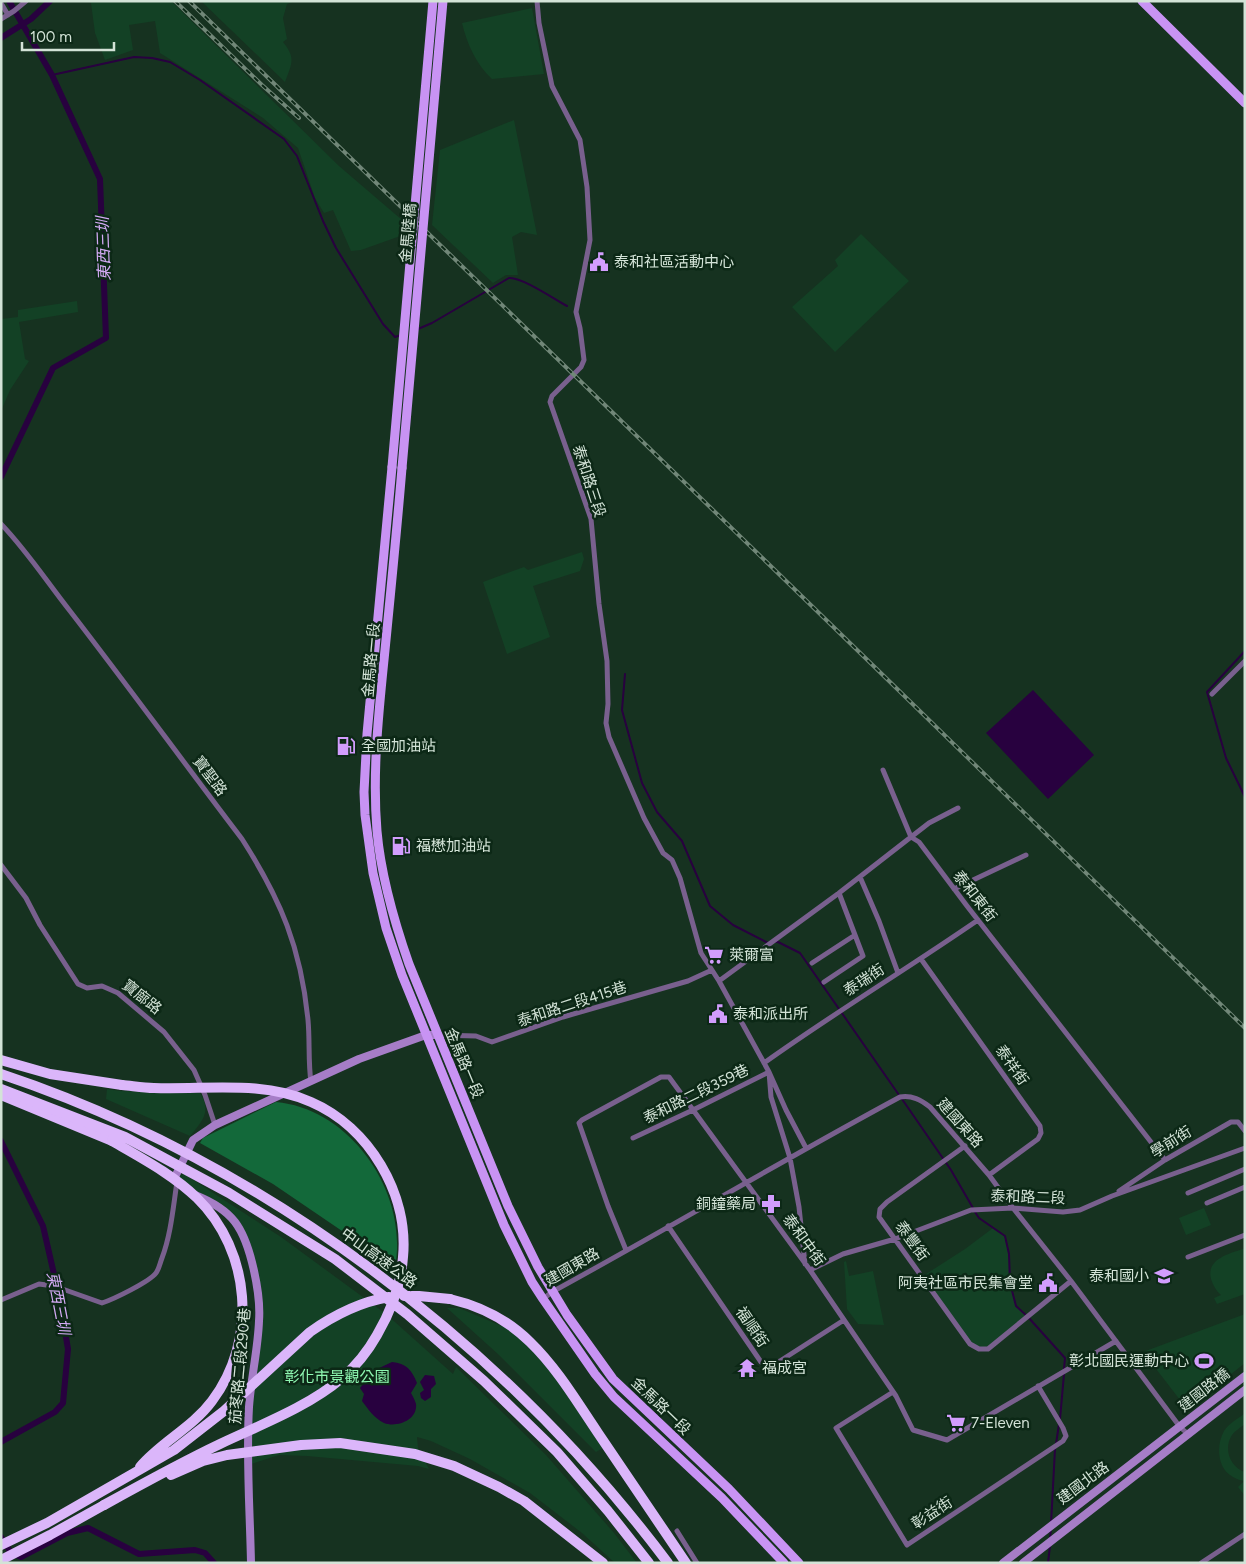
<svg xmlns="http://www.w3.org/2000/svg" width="1246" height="1564" font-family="Figtree,'Noto Sans TC',sans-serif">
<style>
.green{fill:#134125}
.forest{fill:#13693a}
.water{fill:#28013f}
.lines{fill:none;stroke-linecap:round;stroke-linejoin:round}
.stream{stroke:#28013f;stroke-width:2}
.canal{stroke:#28013f;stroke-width:6}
.street{stroke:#79608e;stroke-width:5}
.secondary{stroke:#a67dc7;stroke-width:8}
.primary{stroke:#c893f3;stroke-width:9}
.highway{stroke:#dbb6fa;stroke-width:10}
.rail-casing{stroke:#718778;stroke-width:4}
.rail{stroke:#0c2816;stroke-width:2;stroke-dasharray:5.5;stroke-linecap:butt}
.primary-bridge{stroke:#c893f3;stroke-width:9}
.highway-bridge{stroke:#dbb6fa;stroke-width:10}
.labels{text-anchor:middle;stroke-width:5;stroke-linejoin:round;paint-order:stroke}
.street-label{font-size:15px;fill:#d3e3d7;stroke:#0c2816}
.poi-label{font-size:15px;fill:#d3e3d7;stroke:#0c2816;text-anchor:start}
.park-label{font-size:15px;fill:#8ff8b2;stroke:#0c2816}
.water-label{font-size:16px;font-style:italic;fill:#d3aaf4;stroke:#0c2816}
</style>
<rect width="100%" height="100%" fill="#163220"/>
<!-- green -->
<path class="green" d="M 89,1 L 171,1 L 339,166 L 409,226 L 406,234 L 361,250 L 351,251 L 333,210 L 324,213 L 315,198 L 298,148 L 263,118 L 160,53 L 155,21 L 129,25 L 133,50 L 105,60 L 95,33 L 91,3 Z
M 201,1 L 295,1 L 287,4 L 283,18 L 287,39 L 283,42 C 296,58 292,63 285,82 Z
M 532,8 L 544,74 L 492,79 C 476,64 467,44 462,23 Z
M 514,120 L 537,235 L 521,232 L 512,237 L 518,275 L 506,275 L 493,283 L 432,225 L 440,150 Z
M 861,234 L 909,281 L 835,352 L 792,307 L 838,266 L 835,260 Z
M 77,301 L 78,312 L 19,322 L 25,359 L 29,361 L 10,390 L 1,411 L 1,319 L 18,317 L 18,310 Z
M 582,552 L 584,559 L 580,571 L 533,586 L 550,637 L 507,654 L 483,582 L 524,567 L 528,570 Z
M 107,1089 L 120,1091 L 200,1093 C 212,1112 202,1121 190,1136 L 106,1099 Z
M 184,1174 L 281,1237 L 386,1314 L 453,1374 L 456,1367 L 546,1455 L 614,1533 L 637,1563 L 615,1563 L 582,1533 L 530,1493 L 470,1459 L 431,1441 L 417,1437 L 418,1448 L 429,1469 L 418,1466 L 307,1456 L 279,1455 L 248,1465 L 258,1285 L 237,1225 L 181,1184 L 179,1180 L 179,1176 Z
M 1204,1208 L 1211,1225 L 1186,1235 L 1179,1218 Z
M 993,1228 L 1005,1236 L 1009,1254 L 1010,1283 L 1016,1306 L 1028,1317 L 988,1349 L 979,1349 L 970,1344 L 923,1276 L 965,1249 Z
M 1245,1248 L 1245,1294 L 1217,1304 L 1214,1298 L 1221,1295 C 1216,1291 1213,1285 1211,1279 C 1206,1258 1230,1254 1245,1248 Z
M 846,1261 L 849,1276 L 873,1271 L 884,1325 L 858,1324 L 847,1309 L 844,1262 Z
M 447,1308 L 459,1308 L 511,1330 L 543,1361 L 606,1446 L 596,1452 L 499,1355 Z
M 1245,1314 L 1245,1363 L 1187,1409 L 1143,1352 Z
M 1245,1413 L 1245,1424 C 1241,1427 1235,1431 1232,1435 C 1223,1449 1230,1467 1245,1472 L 1245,1496 L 1238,1487 L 1244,1481 C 1240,1480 1236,1479 1233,1477 C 1217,1469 1216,1445 1224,1431 C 1228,1424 1239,1418 1245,1413 Z"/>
<!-- forest -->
<path class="forest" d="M 276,1102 C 352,1109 409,1194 395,1267 L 273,1184 L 200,1143 L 203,1138 Z"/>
<!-- water -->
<path class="water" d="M 1033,690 L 1094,755 L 1048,799 L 986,733 Z
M 392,1362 C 406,1363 412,1370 417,1383 L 411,1393 C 413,1397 415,1400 416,1404 C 418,1420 397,1428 384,1423 C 374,1418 368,1409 362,1401 L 364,1394 L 360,1388 L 375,1370 Z
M 425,1375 L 434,1376 L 436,1384 L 431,1389 L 431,1397 L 425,1401 L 421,1398 L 420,1393 L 424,1390 L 420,1382 Z"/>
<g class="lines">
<!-- stream -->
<path class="stream" d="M 52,75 L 134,57 L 152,58 L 170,62 L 200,80 L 284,139 L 297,156 L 323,221 L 336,248 L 383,324 L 395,337 L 401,335
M 418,329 L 432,323 L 509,278 C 522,277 554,299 567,306
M 1245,651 L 1207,692 L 1226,758 L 1245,797
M 625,674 L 622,710 L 642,783 L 657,812 L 682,841 L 710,906 L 733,925 L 768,943
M 775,942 L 778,942 L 800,953 L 899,1095
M 902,1099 L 951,1170 L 973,1208
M 975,1212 L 979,1218 L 1005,1236 L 1009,1254 L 1010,1283 L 1016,1306 L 1028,1317 L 1065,1358 L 1064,1369
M 1060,1419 L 1064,1374
M 1056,1444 L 1059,1424
M 1051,1524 L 1055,1449
M 1050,1539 L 1051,1528
M 1048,1563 L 1050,1546"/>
<!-- canal -->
<path class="canal" d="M 1,38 L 31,19 L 50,1
M 1,477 L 53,368 L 106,338 L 100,179 L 52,75 L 9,1
M 1,1141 L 43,1226 L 59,1296 L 68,1349 L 63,1403 L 55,1412 L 1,1442
M 1,1537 L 11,1553 L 21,1557 L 67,1533 L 88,1528 L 139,1554 L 195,1550 L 205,1553 L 214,1563"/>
<!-- street -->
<path class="street" d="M 537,1 L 539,23 L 552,86 L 580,140 L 587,187 L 590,240 L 576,312 L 580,328 L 584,360 L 581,367 L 552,396 L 550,402 L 591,519 L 599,604 L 607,661 L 608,704 L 606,723 L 609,737 L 644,818 L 663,853 L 672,860 L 680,878 L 701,953 L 719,981 L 769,1072 L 786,1110 L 806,1148
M 1,3 L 8,15
M 1,19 L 14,11 L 26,1
M 1,524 C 27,551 47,582 70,611 C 128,686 184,763 242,839 C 281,900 301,948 308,1020 C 310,1041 308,1062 311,1082
M 1212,694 L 1245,661
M 883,770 L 911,837
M 911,837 L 919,842 L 967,906 L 1165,1160
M 1,865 L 26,898 L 40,925 L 78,984 L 87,988 L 102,986 L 118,993 L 164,1032 L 194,1070 L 205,1095 L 215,1125
M 860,877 L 879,921 L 898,973
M 954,889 L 1026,855
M 921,959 L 1040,1126 L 1041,1133 L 1038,1139 L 989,1175
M 812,963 L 855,935
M 719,981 L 839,893 L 929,823 L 958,808
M 824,982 L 863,956 L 839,893
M 438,1035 L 476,1036 L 492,1042 L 563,1017 L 688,981 L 712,970
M 764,1063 C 834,1013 907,969 978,920
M 633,1138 L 693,1110 L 769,1072 L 771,1097 L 790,1158 L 799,1207 L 805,1264
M 965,1146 L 887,1202 L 880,1209 L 879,1217 L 970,1344 L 979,1349 L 988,1349 L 1071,1281
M 1119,1191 L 1165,1160 L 1231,1122 L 1238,1122 L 1245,1131
M 1188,1193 L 1245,1169
M 1207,1203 L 1245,1187
M 668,1226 L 761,1362 L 769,1366 L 780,1361 L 844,1320
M 626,1250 L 608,1206 L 579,1123 L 582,1120 L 661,1077 L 669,1077 L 810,1270 L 896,1396 L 913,1430 L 947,1440 L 1116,1341
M 1188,1257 L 1245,1235
M 810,1270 L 843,1254 L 895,1239 L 971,1210 L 1013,1208 L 1063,1212 L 1080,1210 L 1112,1196 L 1245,1148
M 543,1299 L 552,1292 C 669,1228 783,1160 900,1097 C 912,1095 921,1100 930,1107 L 989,1175 L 1013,1208 L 1071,1281 L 1180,1427 L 1189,1435
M 1,1300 L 39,1284 L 54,1286 L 102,1303 C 114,1299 149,1282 156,1273 C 159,1269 160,1263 162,1258 C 171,1234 173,1208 177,1182
M 893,1392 L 836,1428 L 907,1545 L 1063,1441 L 1066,1436 L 1063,1428 L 1038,1386
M 677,1531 L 697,1563
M 1201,1563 L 1245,1534"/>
<!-- secondary -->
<path class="secondary" d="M 178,1183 L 174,1179 L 193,1140 L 215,1125 L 359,1059 L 426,1035 L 437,1035
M 195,1195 C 210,1201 225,1209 235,1222 C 251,1243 261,1295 259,1321 C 258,1349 251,1378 249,1407 C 246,1459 250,1511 251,1563
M 1003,1563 L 1245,1376
M 1023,1563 L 1245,1390"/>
<!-- primary -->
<path class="primary" d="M 1142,1 L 1245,103
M 392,467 L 367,734 L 364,792 L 365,815 L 373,873 L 386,928 L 402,975 L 504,1225 L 532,1282 L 543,1299 L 595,1374 L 614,1397 L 722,1498 L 784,1563
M 402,468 C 397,529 391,589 385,650 C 379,710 372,771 377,831 C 381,877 394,921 409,964 L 508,1206 L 538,1267 L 567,1315 L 613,1379 L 729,1489 L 799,1563"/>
<!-- highway -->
<path class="highway" d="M 1,1060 L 50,1074 L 122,1085
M 1,1095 L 112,1141
M 450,1299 C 480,1306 508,1320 530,1342 C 557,1368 577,1402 598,1433 C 627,1476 657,1520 686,1563
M 1,1560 L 50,1535 L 104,1505"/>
<!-- rail casing -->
<g class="rail-casing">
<path id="rail" d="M 175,1 L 262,85 L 299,118
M 189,1 L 888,680 L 1245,1028"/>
</g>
<!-- rail -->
<use href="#rail" class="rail"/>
<!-- primary-bridge -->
<path class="primary-bridge" d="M 392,467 L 433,1
M 402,468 L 443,1"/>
<!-- highway-bridge -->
<path class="highway-bridge" d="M 1,1074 C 262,1161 504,1344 668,1563
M 1,1089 L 125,1137 L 229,1193 L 335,1259 L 407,1314 L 484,1381 L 557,1452 L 608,1511 L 649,1563
M 112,1141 C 141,1158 172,1174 197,1198 C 251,1251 258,1340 212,1401 C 192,1428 161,1442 140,1467
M 404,1296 L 419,1296 L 450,1299
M 171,1475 L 203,1461 L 227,1455 L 301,1445 L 340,1443 L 415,1454 L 454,1466 L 499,1487 L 524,1501 L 603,1563
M 104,1505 C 142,1484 180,1463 220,1444 C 260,1425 308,1407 342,1378 C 356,1366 368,1351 377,1335 C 391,1311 401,1285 403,1257 C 409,1194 369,1127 311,1102 C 262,1080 206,1090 154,1088 C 143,1088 133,1086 122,1085
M 1,1545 L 47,1523 L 174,1450 L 224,1411 L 310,1332 C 334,1315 360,1302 389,1297"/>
</g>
<!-- icons -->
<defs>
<g id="civic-bare" transform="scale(1.5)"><path d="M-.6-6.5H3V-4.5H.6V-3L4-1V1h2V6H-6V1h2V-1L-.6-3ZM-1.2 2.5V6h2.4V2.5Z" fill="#d29dfd" stroke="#0c2816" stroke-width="2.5" paint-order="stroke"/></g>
<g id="fuel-bare" transform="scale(1.5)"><path d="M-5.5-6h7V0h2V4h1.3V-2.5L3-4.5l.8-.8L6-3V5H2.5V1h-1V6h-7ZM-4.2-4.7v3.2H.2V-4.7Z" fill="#d29dfd" stroke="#0c2816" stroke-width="2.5" paint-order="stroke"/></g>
<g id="supermarket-bare" transform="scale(1.5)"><path d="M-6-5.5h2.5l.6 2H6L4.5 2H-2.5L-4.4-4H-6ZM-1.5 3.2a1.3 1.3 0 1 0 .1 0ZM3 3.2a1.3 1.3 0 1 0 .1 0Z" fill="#d29dfd" stroke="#0c2816" stroke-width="2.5" paint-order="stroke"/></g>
<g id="pharmacy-bare" transform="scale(1.5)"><path d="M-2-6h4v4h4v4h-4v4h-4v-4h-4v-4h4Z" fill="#d29dfd" stroke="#0c2816" stroke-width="2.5" paint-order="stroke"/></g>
<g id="school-bare" transform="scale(1.5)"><path d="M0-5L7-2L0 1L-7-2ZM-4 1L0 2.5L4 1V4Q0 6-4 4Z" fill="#d29dfd" stroke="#0c2816" stroke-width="2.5" paint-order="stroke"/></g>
<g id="stadium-bare" transform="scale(1.5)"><path d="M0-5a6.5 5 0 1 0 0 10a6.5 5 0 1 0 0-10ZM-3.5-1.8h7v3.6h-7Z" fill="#d29dfd" stroke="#0c2816" stroke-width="2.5" paint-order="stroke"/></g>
<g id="temple-bare" transform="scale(1.5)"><path d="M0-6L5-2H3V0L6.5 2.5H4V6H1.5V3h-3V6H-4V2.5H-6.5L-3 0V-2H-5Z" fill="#d29dfd" stroke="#0c2816" stroke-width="2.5" paint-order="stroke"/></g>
</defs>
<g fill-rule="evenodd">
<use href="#civic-bare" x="599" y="262"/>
<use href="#fuel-bare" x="346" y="746"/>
<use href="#fuel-bare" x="401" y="846"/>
<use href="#supermarket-bare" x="714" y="955"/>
<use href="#civic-bare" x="718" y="1014"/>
<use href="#pharmacy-bare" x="771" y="1204"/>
<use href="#school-bare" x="1164" y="1276"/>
<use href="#civic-bare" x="1048" y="1283"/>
<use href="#stadium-bare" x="1204" y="1361"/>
<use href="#temple-bare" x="747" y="1368"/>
<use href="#supermarket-bare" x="956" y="1423"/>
</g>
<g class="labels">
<!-- street labels -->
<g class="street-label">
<text transform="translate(408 233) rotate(-85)" y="5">金馬陸橋</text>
<text transform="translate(589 481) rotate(72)" y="5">泰和路三段</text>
<text transform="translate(371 660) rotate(-85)" y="5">金馬路一段</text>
<text transform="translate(210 776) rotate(53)" y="5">寶聖路</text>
<text transform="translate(975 896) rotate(52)" y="5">泰和東街</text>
<text transform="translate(864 980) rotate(-33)" y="5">泰瑞街</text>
<text transform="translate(142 997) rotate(38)" y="5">寶廍路</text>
<text transform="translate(572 1004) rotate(-18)" y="5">泰和路二段415巷</text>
<text transform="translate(464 1063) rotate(67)" y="5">金馬路一段</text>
<text transform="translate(1012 1065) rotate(55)" y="5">泰祥街</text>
<text transform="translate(696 1094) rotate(-26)" y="5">泰和路二段359巷</text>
<text transform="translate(960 1123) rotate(48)" y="5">建國東路</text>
<text transform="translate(1171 1142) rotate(-32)" y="5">學前街</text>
<text transform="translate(1028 1197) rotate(2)" y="5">泰和路二段</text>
<text transform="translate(804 1240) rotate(54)" y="5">泰和中街</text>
<text transform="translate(912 1241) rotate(54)" y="5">泰豐街</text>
<text transform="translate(379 1258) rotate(36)" y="5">中山高速公路</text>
<text transform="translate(572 1267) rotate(-30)" y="5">建國東路</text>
<text transform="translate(752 1327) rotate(56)" y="5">福順街</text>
<text transform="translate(240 1366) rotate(-85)" y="5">茄苳路二段290巷</text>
<text transform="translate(1204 1390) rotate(-38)" y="5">建國路橋</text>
<text transform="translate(661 1406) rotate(44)" y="5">金馬路一段</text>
<text transform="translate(1083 1483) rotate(-37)" y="5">建國北路</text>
<text transform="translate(932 1513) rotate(-33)" y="5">彰益街</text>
</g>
<!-- poi labels -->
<g class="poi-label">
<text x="614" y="267">泰和社區活動中心</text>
<text x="361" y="751">全國加油站</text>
<text x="416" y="851">福懋加油站</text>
<text x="729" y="960">萊爾富</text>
<text x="733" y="1019">泰和派出所</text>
<text x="756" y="1209" text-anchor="end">銅鐘藥局</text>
<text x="1149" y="1281" text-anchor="end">泰和國小</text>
<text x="1033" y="1288" text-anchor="end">阿夷社區市民集會堂</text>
<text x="1189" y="1366" text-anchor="end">彰北國民運動中心</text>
<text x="762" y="1373">福成宮</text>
<text x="971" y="1428">7-Eleven</text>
</g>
<!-- park labels -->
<g class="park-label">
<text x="337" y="1382">彰化市景觀公園</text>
</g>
<!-- water labels -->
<g class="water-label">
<text transform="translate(103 249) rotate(-92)" y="6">東西三圳</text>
<text transform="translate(59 1303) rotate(79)" y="6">東西三圳</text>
</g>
</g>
<!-- border -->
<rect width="1246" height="1564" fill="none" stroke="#d3e3d7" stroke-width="5"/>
<!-- scale -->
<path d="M22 42v8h92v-8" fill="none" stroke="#d3e3d7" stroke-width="2.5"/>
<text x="30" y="42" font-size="15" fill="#d3e3d7" stroke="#0c2816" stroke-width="4" paint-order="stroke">100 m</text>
</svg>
